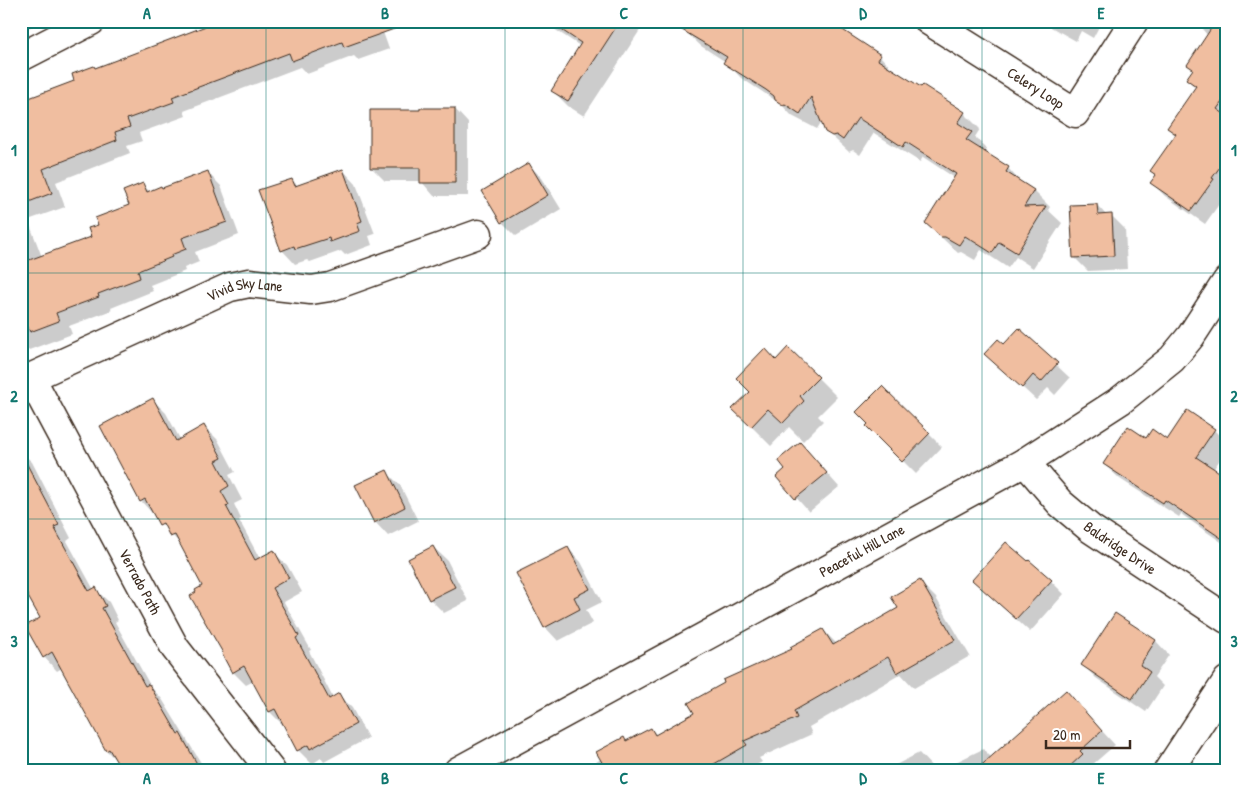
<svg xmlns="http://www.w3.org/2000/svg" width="1248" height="792" font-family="'Patrick Hand',sans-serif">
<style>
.shadow{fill:#0003}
.building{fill:#f0bea0;stroke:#3b2a1e}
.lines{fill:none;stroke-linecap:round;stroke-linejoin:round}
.street-casing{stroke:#3b2a1e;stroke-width:31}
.street{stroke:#fff;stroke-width:28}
.grid{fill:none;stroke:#0f766e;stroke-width:1;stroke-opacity:0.55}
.labels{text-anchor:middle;stroke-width:4;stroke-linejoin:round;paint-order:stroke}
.street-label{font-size:15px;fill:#3b2a1e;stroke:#fff}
.neatline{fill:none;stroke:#0f766e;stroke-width:2}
.grid-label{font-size:16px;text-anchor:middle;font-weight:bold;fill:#0f766e}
</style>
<rect width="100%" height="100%" fill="#fff"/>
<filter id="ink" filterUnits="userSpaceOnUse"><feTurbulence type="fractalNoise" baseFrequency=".02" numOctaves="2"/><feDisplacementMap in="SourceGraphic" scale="10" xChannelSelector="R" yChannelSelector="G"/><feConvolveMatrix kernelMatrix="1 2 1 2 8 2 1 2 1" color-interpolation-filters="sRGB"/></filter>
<g filter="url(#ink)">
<!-- shadow -->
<path class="shadow" d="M 21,21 L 45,21 L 21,31 Z
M 379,21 L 389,49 L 358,60 L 354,56 L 307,74 L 300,67 L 184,111 L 186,116 L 139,133 L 142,141 L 127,146 L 130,153 L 56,182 L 65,207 L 28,220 L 42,257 L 93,238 L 99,226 L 130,206 L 143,185 L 150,192 L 162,189 L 207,172 L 221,186 L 239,235 L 195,252 L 199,262 L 184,268 L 185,271 L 150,285 L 153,291 L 111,308 L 112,310 L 69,326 L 72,334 L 21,353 L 21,105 L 76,82 L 96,69 Z
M 542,21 L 646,21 L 584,116 L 568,106 L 552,90 L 580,46 Z
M 1040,21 L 1102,21 L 1093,38 L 1081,31 L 1076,41 Z
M 1209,21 L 1227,21 L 1227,189 L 1225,192 L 1227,193 L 1205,224 L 1165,196 L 1152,183 L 1156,176 L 1151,171 L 1176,136 L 1168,128 L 1196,88 L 1187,79 L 1194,70 L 1189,65 L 1208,36 L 1203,30 Z
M 685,31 L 880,56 L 896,73 L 964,113 L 980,129 L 975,137 L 987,149 L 984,153 L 1008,168 L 1023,185 L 1034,191 L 1050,207 L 1048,210 L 1062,223 L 1033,268 L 1016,257 L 1008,268 L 981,250 L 975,260 L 961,252 L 958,253 L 926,223 L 955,178 L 923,157 L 920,162 L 874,133 L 860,155 L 853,150 L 849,152 L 826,131 L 822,121 L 817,129 L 792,116 L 781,104 L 741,78 L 726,62 L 701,46 Z
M 455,109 L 468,123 L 468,196 L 434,196 L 421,181 L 385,181 L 372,168 Z
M 529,165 L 542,178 L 561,209 L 516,236 L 502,222 L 484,191 Z
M 343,170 L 356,184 L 375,234 L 369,236 L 372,245 L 345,255 L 341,251 L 310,262 L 307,260 L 295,264 L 282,250 L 292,180 L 298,186 Z
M 1097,205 L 1107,216 L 1111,215 L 1125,229 L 1127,269 L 1088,271 L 1074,257 Z
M 1019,330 L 1070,378 L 1055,395 L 1048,388 L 1036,400 L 986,354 L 1004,346 Z
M 776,362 L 818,378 L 837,397 L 818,416 L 823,421 L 803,441 L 789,427 L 771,446 L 734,409 Z
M 882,387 L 942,447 L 916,474 L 868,426 Z
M 153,400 L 166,413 L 180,439 L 204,426 L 218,440 L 235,472 L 229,475 L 242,500 L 234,504 L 241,519 L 239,520 L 260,559 L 273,552 L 287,565 L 302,592 L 284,602 L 311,650 L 309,651 L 333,698 L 339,695 L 352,708 L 368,738 L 324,762 L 321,758 L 312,764 L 298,750 L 285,724 L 283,725 L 270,712 L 254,681 L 246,685 L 233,672 L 203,586 L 183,547 L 141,501 L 102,427 Z
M 1214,430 L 1227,443 L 1227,449 L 1213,470 L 1227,479 L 1227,546 L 1181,514 L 1179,517 L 1120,479 L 1104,464 L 1146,440 L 1168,441 Z
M 800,443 L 839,487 L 809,512 L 778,477 L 787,469 Z
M 21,452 L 32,462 L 71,538 L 67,541 L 94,590 L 95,589 L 109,602 L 118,620 L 115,622 L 151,687 L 162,699 L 206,771 L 210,769 L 212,771 L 123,771 L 118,762 L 107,751 L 62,668 L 57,671 L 44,657 L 41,618 L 21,582 Z
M 386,472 L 400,485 L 418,521 L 388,536 L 375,522 Z
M 433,547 L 447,560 L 468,601 L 444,613 L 430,599 L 409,559 Z
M 568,548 L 581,562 L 602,602 L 586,610 L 593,623 L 558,641 L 545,627 Z
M 1051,581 L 1064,594 L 1030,632 L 987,593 Z
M 920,582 L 936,598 L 970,656 L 914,688 L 901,674 L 809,727 L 812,734 L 759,758 L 762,762 L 746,771 L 581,771 L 601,759 L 624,739 L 627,742 L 651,729 L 657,735 L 696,713 L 823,630 L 837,644 L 899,608 Z
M 1115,615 L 1156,641 L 1169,655 L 1154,677 L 1163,686 L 1146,712 L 1096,678 L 1082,664 Z
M 1079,706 L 1115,745 L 1092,765 L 1095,769 L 1093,771 L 1058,771 Z
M 983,749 L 992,758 L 1024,771 L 937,771 Z
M 919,753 L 936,771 L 884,771 Z"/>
<!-- building -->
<path class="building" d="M 219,21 L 408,21 L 408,24 L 344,47 L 342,42 L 292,61 L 289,53 L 172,97 L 174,102 L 127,119 L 130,127 L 115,132 L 117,140 L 43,169 L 52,193 L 21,205 L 21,101 L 74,81 L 72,74 L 94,66 L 95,68 Z
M 548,21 L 620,21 L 568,101 L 551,91 L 581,43 Z
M 667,21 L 829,21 L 881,55 L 878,60 L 921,87 L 923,85 L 965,112 L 958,123 L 972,132 L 966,140 L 1009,167 L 1006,172 L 1034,190 L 1024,207 L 1046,206 L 1017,253 L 999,242 L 992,253 L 965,236 L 959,245 L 945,237 L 941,237 L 925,223 L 956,174 L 906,142 L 903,147 L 858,118 L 843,140 L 836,135 L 832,136 L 825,132 L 811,97 L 800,114 L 785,104 L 783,105 L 775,100 L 774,96 L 766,90 L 723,63 L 727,57 Z
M 1216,21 L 1227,21 L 1227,95 L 1217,109 L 1227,116 L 1227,157 L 1212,178 L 1214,179 L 1191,211 L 1150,183 L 1156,175 L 1150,171 L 1176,134 L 1167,128 L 1196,86 L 1186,79 L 1193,69 L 1187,65 Z
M 420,108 L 455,108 L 455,183 L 420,183 L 420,168 L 370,168 L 370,110 L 420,110 Z
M 529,163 L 548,195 L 501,223 L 482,191 Z
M 343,169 L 362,221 L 357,223 L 360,231 L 330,242 L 329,238 L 295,249 L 294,246 L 281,251 L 258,190 L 292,179 L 295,186 Z
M 208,171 L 227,222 L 182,238 L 186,249 L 171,255 L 172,257 L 138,271 L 140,278 L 98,294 L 99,297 L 56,313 L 59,321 L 30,332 L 28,327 L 21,329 L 21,263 L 91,237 L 88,228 L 98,225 L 95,218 L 129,205 L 123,191 L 143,183 L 147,192 L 161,186 L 162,188 Z
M 1097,204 L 1098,215 L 1112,214 L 1114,256 L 1073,258 L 1070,205 Z
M 1019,328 L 1058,363 L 1041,382 L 1033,375 L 1022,388 L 984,354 L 998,339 L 1004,344 Z
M 788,347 L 819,377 L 800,396 L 804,401 L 783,423 L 768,409 L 751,427 L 732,409 L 750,392 L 736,378 L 765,348 L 776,360 Z
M 882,386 L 930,433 L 902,462 L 866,426 L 868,424 L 856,412 Z
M 153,398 L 176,441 L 204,425 L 222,458 L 216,461 L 229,486 L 221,491 L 229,505 L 226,506 L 255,560 L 274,550 L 289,578 L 272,588 L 299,636 L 296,638 L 329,699 L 339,693 L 356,724 L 310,749 L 308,745 L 297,751 L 275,709 L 269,712 L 244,666 L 232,673 L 222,654 L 223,653 L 190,596 L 196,592 L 195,590 L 202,586 L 175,535 L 170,537 L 163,523 L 159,525 L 145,499 L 140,502 L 100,426 Z
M 1187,410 L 1215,429 L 1196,457 L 1227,477 L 1227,542 L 1165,500 L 1163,503 L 1103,464 L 1128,426 L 1146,438 L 1152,429 L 1167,440 Z
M 800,442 L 827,473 L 795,499 L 776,477 L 785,469 L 778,460 Z
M 21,453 L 59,525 L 54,527 L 89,591 L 96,587 L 106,606 L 102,608 L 145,686 L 149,684 L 178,734 L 180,733 L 201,771 L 122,771 L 109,749 L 106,751 L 52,652 L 43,658 L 25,626 L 40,618 L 21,584 Z
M 387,470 L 405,507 L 374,523 L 355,485 Z
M 1006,542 L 1028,561 L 1029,560 L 1052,580 L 1016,619 L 972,580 Z
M 433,546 L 455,587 L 429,600 L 408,559 Z
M 568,547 L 590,589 L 574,597 L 580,609 L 544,628 L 516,573 Z
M 920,580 L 955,640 L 897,673 L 888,657 L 794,711 L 797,718 L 744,741 L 747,745 L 702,771 L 607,771 L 596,752 L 624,737 L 626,741 L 651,728 L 655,735 L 694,713 L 688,703 L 724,683 L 723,680 L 792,649 L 790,647 L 823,629 L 833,645 L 898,608 L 891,597 Z
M 1115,613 L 1156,640 L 1140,665 L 1150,672 L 1132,699 L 1081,665 Z
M 1066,690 L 1102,731 L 1080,751 L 1083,754 L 1065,771 L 975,771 Z"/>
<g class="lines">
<!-- street casing -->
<g class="street-casing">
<g id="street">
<path id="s1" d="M 929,21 L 1075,113 L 1134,21"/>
<path d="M 21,57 L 91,21"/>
<path id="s2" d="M 31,378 L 175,648 L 271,771"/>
<path id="s3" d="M 21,382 L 230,287 L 249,283 L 311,290 L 330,287 L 478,234"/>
<path id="s4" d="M 1025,462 L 1060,503 L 1091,529 L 1227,619"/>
<path id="s5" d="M 458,771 L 1025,462 L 1121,400 L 1172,359 L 1191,336 L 1227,281"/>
<path d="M 1168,771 L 1227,681"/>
</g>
</g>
<!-- street -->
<use href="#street" class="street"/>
</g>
</g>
<!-- grid -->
<path class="grid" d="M 266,21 L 266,771M 505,21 L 505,771M 743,21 L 743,771M 982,21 L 982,771M 21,273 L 1227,273M 21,519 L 1227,519"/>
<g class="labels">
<!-- street labels -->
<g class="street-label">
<text dy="5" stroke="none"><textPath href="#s1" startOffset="126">Celery Loop</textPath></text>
<text dy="5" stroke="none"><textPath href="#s3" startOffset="244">Vivid Sky Lane</textPath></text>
<text dy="5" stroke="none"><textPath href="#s4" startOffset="129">Baldridge Drive</textPath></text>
<text dy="5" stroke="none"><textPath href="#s5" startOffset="460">Peaceful Hill Lane</textPath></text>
<text dy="5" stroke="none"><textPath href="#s2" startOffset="231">Verrado Path</textPath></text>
</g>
</g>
<!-- margin -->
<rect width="1248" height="792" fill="none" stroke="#fff" stroke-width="55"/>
<!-- scale -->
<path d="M1046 740v8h84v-8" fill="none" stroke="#3b2a1e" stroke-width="2.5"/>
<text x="1053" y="740" font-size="15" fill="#3b2a1e" stroke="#ffffff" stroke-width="4" paint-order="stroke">20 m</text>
<rect x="28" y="28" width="1192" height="736" class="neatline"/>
<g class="grid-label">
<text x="147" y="19">A</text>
<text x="385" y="19">B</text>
<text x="624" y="19">C</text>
<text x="863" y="19">D</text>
<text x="1101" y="19">E</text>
<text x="14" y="156">1</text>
<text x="1234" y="156">1</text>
<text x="14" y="402">2</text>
<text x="1234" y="402">2</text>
<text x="14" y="647">3</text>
<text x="1234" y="647">3</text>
<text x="147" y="784">A</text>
<text x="385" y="784">B</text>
<text x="624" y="784">C</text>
<text x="863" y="784">D</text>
<text x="1101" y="784">E</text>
</g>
</svg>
